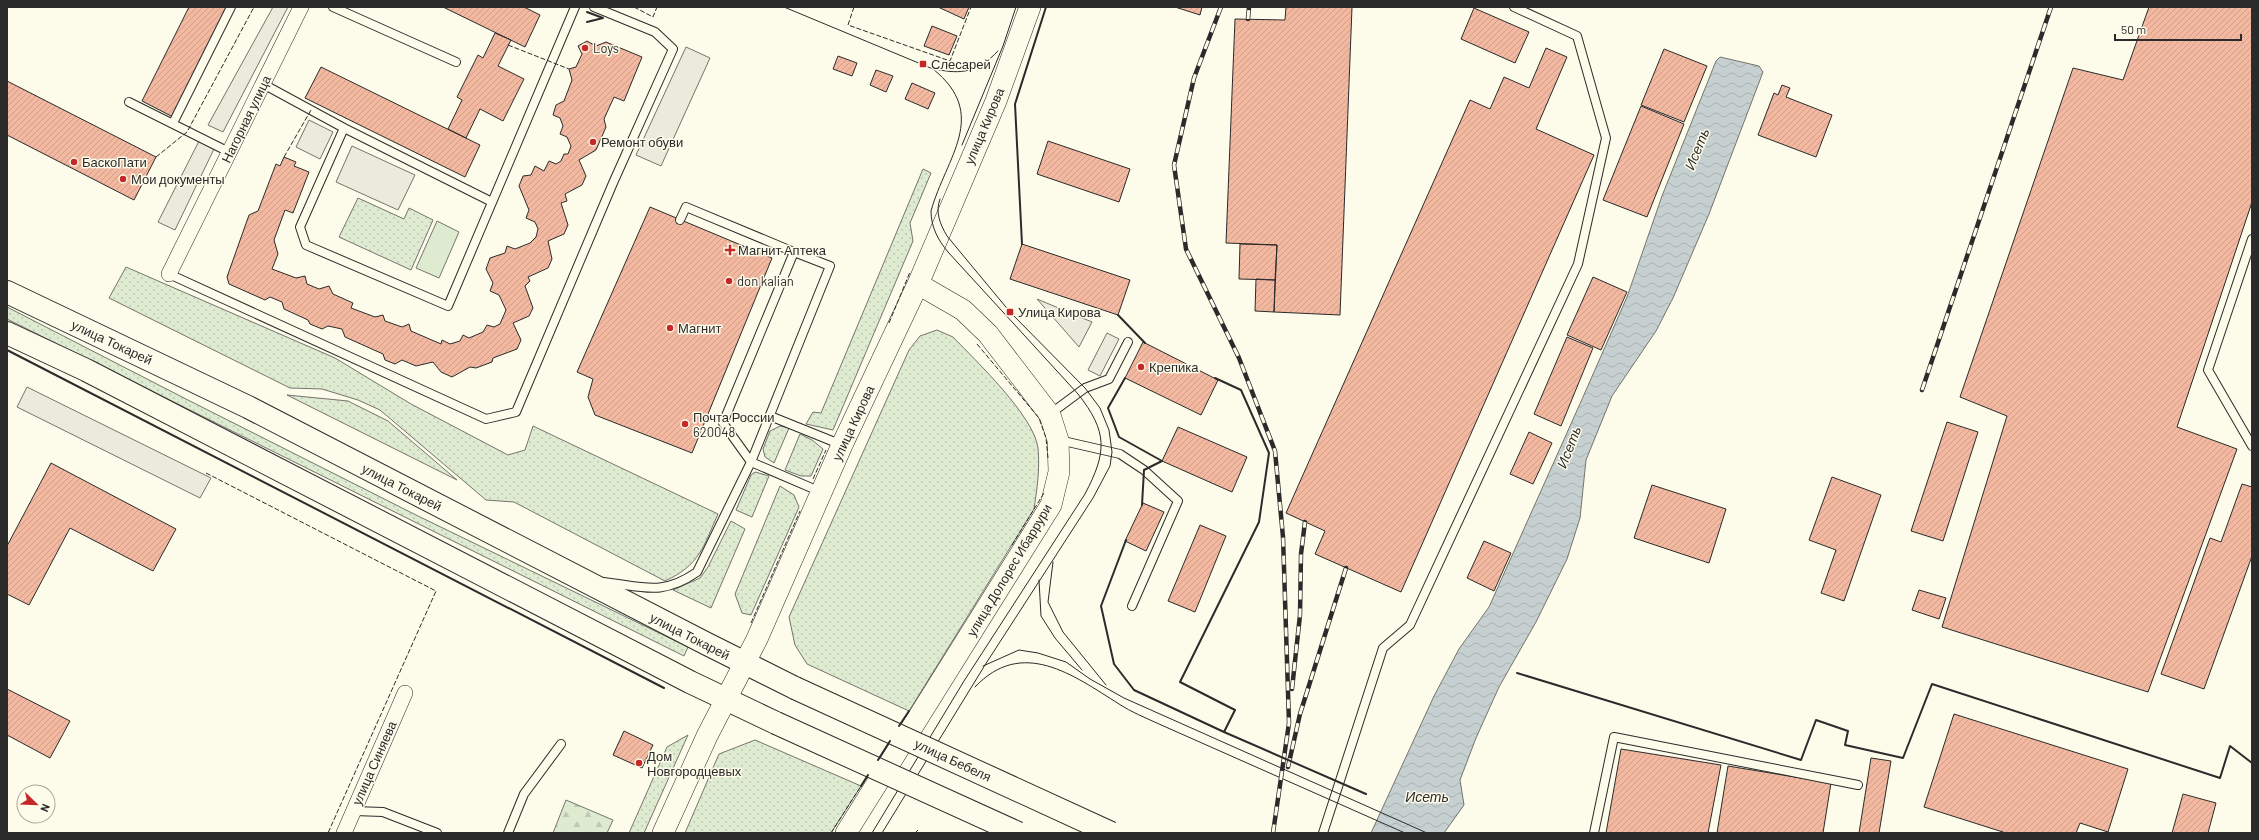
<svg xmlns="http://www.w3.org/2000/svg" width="2259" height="840" font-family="Barlow,sans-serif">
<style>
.grass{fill:url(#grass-dots);stroke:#74746e}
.forest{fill:url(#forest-firs);stroke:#74746e}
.garden{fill:#deebd1;stroke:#74746e}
.parking{fill:#eceadb;stroke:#74746e}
.water{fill:url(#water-waves);stroke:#74746e}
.building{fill:url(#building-hatch);stroke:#2b2b2b}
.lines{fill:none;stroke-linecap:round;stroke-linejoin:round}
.lane-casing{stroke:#2b2b2b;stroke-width:10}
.street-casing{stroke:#2b2b2b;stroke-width:16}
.secondary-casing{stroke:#2b2b2b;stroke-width:22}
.primary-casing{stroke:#2b2b2b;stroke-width:24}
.lane{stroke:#fdfbea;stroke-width:8}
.street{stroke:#fdfbea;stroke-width:15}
.secondary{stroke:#fdfbea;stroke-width:21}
.primary{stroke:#fdfbea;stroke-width:22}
.tram{stroke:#2b2b2b;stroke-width:1}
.rail-casing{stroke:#2b2b2b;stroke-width:4.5}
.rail{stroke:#fdfbea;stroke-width:3;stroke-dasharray:9;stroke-linecap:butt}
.primary-bridge-casing{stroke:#2b2b2b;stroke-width:24;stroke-linecap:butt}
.primary-bridge{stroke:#fdfbea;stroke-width:22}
.fence{stroke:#2b2b2b;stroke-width:1;stroke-dasharray:5 2;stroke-linecap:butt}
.wall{stroke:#2b2b2b;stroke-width:2}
.poi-dot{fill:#c62828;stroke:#fdfbea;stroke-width:1.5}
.labels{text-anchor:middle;stroke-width:3;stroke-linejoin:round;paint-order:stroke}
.poi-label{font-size:13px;fill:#2b2b2b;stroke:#fdfbea;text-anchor:start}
.street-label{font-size:13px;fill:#2b2b2b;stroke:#fdfbea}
.water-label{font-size:14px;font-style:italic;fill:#2b2b2b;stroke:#fdfbea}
</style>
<defs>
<pattern id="grass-dots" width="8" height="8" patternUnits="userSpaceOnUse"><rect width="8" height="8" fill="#deebd1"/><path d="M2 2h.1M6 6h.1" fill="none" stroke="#bfcab4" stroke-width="1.8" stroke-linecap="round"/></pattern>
<pattern id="forest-firs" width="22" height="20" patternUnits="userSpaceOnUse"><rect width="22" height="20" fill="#deebd1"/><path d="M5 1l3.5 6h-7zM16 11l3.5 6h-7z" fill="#bfcab4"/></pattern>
<pattern id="water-waves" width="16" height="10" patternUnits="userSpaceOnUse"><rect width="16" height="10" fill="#c7d0d0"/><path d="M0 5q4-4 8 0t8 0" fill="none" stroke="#abb3b3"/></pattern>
<pattern id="building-hatch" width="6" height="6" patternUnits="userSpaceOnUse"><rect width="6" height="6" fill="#f2b8a0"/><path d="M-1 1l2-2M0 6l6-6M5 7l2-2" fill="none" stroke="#d09e8a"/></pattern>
</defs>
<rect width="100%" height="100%" fill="#fdfbea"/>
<!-- grass -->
<path class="grass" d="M 923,169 L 931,173 L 910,223 L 913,241 L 833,430 L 806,424 L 813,412 L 821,413 Z
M 358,198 L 404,219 L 409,208 L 433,220 L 411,270 L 339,237 Z
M 126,267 L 335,358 L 411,404 L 508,455 L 525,450 L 533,426 L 718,514 C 703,547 700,565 665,581 L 514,502 L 486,500 L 380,410 L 358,400 L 322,389 L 290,388 L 109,298 Z
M 7,307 L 184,398 L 416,515 L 688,647 L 684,656 L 7,319 Z
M 937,330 L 953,337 C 976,361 1034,416 1038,448 C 1040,469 1037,489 1034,509 L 909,711 L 807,664 L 795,645 L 789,617 L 909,350 L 920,336 Z
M 287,395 L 348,401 L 388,421 L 457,480 Z
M 780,426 L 789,428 L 774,463 L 765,457 L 763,449 L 770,431 Z
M 800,434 L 812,440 L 823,449 L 811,476 L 801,476 L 785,470 Z
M 755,472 L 769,476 L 752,517 L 736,510 L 751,475 Z
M 780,486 L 794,495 L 799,507 L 751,615 L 742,613 L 735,594 Z
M 731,521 L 745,529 L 711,608 L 673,590 L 700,578 L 708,567 Z
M 688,735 L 644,833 L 629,833 L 667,747 Z
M 755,740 L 861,786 L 831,833 L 685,833 L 719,754 Z"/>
<!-- forest -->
<path class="forest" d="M 566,800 L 613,820 L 607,833 L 553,833 Z"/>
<!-- garden -->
<path class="garden" d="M 437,221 L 459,232 L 439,278 L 416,268 Z"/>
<!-- parking -->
<path class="parking" d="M 273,7 L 288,7 L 223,132 L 208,125 Z
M 686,47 L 710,58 L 661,166 L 636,155 Z
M 309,120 L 333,132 L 320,159 L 296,147 Z
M 199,141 L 214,149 L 175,230 L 158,222 Z
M 352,146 L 415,175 L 398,210 L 336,182 Z
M 1037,299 L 1092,322 L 1079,347 Z
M 1107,333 L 1119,339 L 1100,376 L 1088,370 Z
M 27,387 L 211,478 L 200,498 L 17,407 Z"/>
<!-- water -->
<path class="water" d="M 1720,57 L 1759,66 L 1763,72 L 1709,214 L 1673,298 L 1656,331 L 1612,396 L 1586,460 L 1580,518 L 1567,559 L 1536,622 L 1499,687 L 1476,738 L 1460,780 L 1464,805 L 1444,833 L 1371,833 L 1434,696 L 1459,649 L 1489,607 L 1583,397 L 1627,297 L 1662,196 L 1716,61 Z"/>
<!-- building -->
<path class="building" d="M 189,7 L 227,7 L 173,117 L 142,101 Z
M 443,7 L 524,7 L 540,15 L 525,47 Z
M 938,7 L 969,7 L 964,19 Z
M 1175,7 L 1202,7 L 1200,15 Z
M 1286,7 L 1352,7 L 1340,315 L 1274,312 L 1277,245 L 1226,243 L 1235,19 L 1285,20 Z
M 2149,7 L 2252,7 L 2252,202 L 2177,427 L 2237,449 L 2148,692 L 1942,627 L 2007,416 L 1960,397 L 2073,68 L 2123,80 Z
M 1474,8 L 1529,32 L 1515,63 L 1461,39 Z
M 932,26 L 957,36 L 949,55 L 924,46 Z
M 495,33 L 511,40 L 498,66 L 524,79 L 503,121 L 480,109 L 466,138 L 448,129 L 462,100 L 457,97 L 478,55 L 483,58 Z
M 587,41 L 596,46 L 606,42 L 642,57 L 624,101 L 614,97 L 604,119 L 606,127 L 596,150 L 579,160 L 586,176 L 582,185 L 565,194 L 567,201 L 561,203 L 568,225 L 564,234 L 548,241 L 552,259 L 548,268 L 528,277 L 530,281 L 525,286 L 533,308 L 529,316 L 513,323 L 521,340 L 517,349 L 493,358 L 492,362 L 476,368 L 470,367 L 452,377 L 441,372 L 433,362 L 416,366 L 402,360 L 395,364 L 385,360 L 383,354 L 345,337 L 342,329 L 328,326 L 322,329 L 310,324 L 308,320 L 284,309 L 282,302 L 270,297 L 265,300 L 229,284 L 227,277 L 249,215 L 258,211 L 276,164 L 280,166 L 284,157 L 296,162 L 294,166 L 309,172 L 293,213 L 285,210 L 274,240 L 278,254 L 272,269 L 296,278 L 305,276 L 307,284 L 319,289 L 329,286 L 333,294 L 353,303 L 351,308 L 375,317 L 383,315 L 385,321 L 402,327 L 409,324 L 411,331 L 441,344 L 442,340 L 450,344 L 460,341 L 463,335 L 469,338 L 483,332 L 487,325 L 494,327 L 500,324 L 506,310 L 499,295 L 490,291 L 493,283 L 486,269 L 490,258 L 505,253 L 507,246 L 515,249 L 530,243 L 536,237 L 538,229 L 535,222 L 526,218 L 529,210 L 519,186 L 523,176 L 531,175 L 535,166 L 544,171 L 549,161 L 556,164 L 561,161 L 564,154 L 568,154 L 571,146 L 567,137 L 560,134 L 563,126 L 560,118 L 553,115 L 556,105 L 564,101 L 572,80 L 569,69 L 576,67 L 582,54 L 578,46 Z
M 1546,48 L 1567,57 L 1536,129 L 1594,155 L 1401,592 L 1315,554 L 1325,531 L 1286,513 L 1470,100 L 1490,109 L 1504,77 L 1529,88 Z
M 1664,49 L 1707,66 L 1684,122 L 1641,105 Z
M 838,56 L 857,63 L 852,76 L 833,69 Z
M 321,67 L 480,145 L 465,177 L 305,98 Z
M 876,70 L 893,76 L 886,92 L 870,85 Z
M 7,81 L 156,157 L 134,200 L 7,135 Z
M 912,83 L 935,93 L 928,109 L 905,99 Z
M 1782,85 L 1790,88 L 1786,97 L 1832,115 L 1816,157 L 1758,135 L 1774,93 L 1778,95 Z
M 1641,106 L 1684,124 L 1647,217 L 1603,200 Z
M 1048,141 L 1130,169 L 1119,202 L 1037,174 Z
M 650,207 L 772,258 L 692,453 L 595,415 L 588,397 L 593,379 L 577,372 Z
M 1022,244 L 1130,280 L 1118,315 L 1010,279 Z
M 1240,244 L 1277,245 L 1275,280 L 1239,279 Z
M 1593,277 L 1627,292 L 1601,350 L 1567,335 Z
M 1256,279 L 1275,280 L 1274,312 L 1255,311 Z
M 1567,337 L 1593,348 L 1561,426 L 1534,414 Z
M 1143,342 L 1218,380 L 1201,415 L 1125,378 Z
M 1947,422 L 1978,432 L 1943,541 L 1911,531 Z
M 1178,427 L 1247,457 L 1232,492 L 1162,461 Z
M 1529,432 L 1552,443 L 1533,484 L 1510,474 Z
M 51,463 L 176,529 L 153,571 L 70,528 L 29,605 L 7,594 L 7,546 Z
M 1832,477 L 1881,495 L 1844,601 L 1821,593 L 1836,550 L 1809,540 Z
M 2242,484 L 2252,487 L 2252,556 L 2204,689 L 2161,674 L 2210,538 L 2221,542 Z
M 1652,485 L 1726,509 L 1709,563 L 1634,538 Z
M 1143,503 L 1164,512 L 1146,551 L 1125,541 Z
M 1200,525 L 1226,536 L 1195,612 L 1168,601 Z
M 1484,541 L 1511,553 L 1494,591 L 1467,578 Z
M 1919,590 L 1946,598 L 1939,619 L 1912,610 Z
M 7,689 L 70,721 L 50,758 L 7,735 Z
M 1954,714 L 2128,769 L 2108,832 L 2080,823 L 2076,833 L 2006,833 L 1924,807 Z
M 624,731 L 653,745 L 642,768 L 613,755 Z
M 1621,749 L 1721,765 L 1708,833 L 1606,833 Z
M 1871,758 L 1891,761 L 1879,833 L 1859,833 Z
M 1728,766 L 1831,783 L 1823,833 L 1717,833 Z
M 2183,794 L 2216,803 L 2208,833 L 2172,833 Z"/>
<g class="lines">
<!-- lane casing -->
<g class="lane-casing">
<path id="lane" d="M 333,7 L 456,62
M 263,84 L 344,128 L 492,202
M 129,102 L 229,152
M 173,123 L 231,7
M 344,128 L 300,227 L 306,245 L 448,306 L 575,7
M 680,220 L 686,207 L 794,252
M 2252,239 L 2208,370 L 2252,446
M 169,274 L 486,419 L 516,412 L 613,183 L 673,49 L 655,32 L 594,7
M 1050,414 L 1085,388 L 1109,379 L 1128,342
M 770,416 L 842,445
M 1059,440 L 1120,454 L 1144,470 L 1178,501 L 1132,606
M 603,582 C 642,586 661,597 697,572 L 751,462 L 830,266 L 794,252 L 723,423 L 751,462 L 821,492
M 354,811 L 383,812 L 437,833
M 508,833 L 524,794 L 561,744
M 1323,833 L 1383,648 L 1410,625 L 1578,264 L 1606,138 L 1577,36 L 1514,7
M 1594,833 L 1614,737 L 1858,785"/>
</g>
<!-- street casing -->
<g class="street-casing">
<path id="street" d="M 169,274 L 301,7
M 344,833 L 405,693"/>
</g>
<!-- secondary casing -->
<g class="secondary-casing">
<path id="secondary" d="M 663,833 L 707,736 L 757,639 L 842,445 L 918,284 L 996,101 L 1030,7
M 846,833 L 1051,505 L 1059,472 L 1058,440 L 1050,415 L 988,334 L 963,310 L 918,284"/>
</g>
<!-- primary casing -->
<g class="primary-casing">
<path id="primary" d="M 7,292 L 248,407 L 707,644 L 795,688
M 7,333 L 86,370 L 690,682 L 776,723"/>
</g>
<!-- lane -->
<use href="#lane" class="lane"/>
<!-- street -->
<use href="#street" class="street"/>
<!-- secondary -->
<use href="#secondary" class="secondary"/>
<!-- primary -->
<use href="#primary" class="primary"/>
<!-- tram -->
<path class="tram" d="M 784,7 L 933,69 C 990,115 946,157 931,211 C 931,227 938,240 948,252 L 1078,394 C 1108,432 1107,452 1085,494 L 964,681 L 872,833
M 935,69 C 962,75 978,72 998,51
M 962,145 L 1003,46 L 1016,7
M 1053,562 L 1048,602 L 1063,632 L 1106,685
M 1039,580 L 1041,616 L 1055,638 L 1082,670
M 983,666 L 1019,650 L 1038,653 L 1066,662 L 1090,679 L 1124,698 L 1427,833
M 975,687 C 1022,637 1073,675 1119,704 C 1131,712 1146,718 1159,724 L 1405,833
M 882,833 L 985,665 L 1093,498 L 1110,466 L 1112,452 L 1109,430 L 1100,408 L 1085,388 L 1010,312 L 947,236 C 940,224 935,212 940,199"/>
<!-- rail casing -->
<g class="rail-casing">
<path id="rail" d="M 1221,7 L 1194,78 L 1174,165 L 1186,249 L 1239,358 L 1275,451 L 1283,537 L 1289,723 L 1273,833
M 1248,19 L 1249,7
M 1922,390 L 2051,7
M 1292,689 L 1300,615 L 1301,554 L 1305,522
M 1288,767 L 1300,714 L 1346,568"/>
</g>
<!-- rail -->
<use href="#rail" class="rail"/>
<!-- primary-bridge casing -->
<g class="primary-bridge-casing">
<path id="primary-bridge" d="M 795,688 L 1111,833
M 776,723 L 1018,833"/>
</g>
<!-- primary-bridge -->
<use href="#primary-bridge" class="primary-bridge"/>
<!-- fence -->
<path class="fence" d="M 634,7 L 653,17 L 657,7
M 854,7 L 848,25 L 950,61 L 971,7
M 508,45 L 569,69
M 156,157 L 187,132 L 254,7
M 284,157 L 311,110
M 889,323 L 910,272
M 977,344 L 1039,418 L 1046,438 L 1048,458
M 206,473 L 436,591 L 328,833
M 813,479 L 826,450
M 1012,545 L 1044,493
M 751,623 L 800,511
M 831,833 L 861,786
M 915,833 L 918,830"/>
<!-- wall -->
<path class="wall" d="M 587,22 L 603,18 L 587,12
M 1022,244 L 1015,104 L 1046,7
M 1118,315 L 1145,343
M 7,350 L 664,688
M 1125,378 L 1108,408 L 1119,437 L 1162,461 L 1144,470 L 1142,505
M 1215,378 L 1241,390 L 1269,453 L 1259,522 L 1180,682 L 1235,710 L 1224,732 L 1366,794
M 1126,540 L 1101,606 L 1114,664 L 1134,690 L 1224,732
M 1517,673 L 1801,760 L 1816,720 L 1848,731 L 1845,745 L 1903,758 L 1932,684 L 2220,778 L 2230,746 L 2252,763
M 899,726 L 909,711
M 878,760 L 890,741
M 861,786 L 868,775"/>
</g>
<!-- markers -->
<g class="poi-dot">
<circle cx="585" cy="48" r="4"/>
<rect x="919" y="60" width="8" height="8" rx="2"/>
<circle cx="593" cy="142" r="4"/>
<circle cx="74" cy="162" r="4"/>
<circle cx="123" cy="179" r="4"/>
<path d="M728 244h4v4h4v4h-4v4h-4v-4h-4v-4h4z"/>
<circle cx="729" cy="281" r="4"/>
<rect x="1006" y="308" width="8" height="8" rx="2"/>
<circle cx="670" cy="328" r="4"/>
<circle cx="1141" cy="367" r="4"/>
<circle cx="685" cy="424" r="4"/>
<circle cx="639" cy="763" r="4"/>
</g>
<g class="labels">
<!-- poi labels -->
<g class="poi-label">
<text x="593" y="53">Loys</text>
<text x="931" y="69">Слесарей</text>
<text x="601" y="147">Ремонт обуви</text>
<text x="82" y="167">БаскоПати</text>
<text x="131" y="184">Мои документы</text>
<text x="738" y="255">Магнит Аптека</text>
<text x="737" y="286">don kalian</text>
<text x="1018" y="317">Улица Кирова</text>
<text x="678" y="333">Магнит</text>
<text x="1149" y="372">Крепика</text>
<text x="693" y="422">Почта России<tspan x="693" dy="15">620048</tspan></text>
<text x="647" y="761">Дом<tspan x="647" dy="15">Новгородцевых</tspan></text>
</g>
<!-- street labels -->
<g class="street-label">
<text transform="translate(246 119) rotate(-64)" y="5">Нагорная улица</text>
<text transform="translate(984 126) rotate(-67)" y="5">улица Кирова</text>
<text transform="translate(112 342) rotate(25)" y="5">улица Токарей</text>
<text transform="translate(853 423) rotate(-65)" y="5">улица Кирова</text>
<text transform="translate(402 487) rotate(27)" y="5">улица Токарей</text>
<text transform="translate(1009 570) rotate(-59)" y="5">улица Долорес Ибаррури</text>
<text transform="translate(690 636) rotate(27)" y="5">улица Токарей</text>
<text transform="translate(953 760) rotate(25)" y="5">улица Бебеля</text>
<text transform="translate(374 763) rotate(-66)" y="5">улица Синяева</text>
</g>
<!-- water labels -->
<g class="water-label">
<text transform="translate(1697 149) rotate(-68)" y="5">Исеть</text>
<text transform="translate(1569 447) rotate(-69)" y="5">Исеть</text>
<text x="1427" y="802">Исеть</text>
</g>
</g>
<!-- border -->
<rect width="2259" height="840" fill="none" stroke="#2b2b2b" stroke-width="16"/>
<!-- north arrow -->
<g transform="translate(36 804) rotate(113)"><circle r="19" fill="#fdfbea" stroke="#a9a89e"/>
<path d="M0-3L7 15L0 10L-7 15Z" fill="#c62828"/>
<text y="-6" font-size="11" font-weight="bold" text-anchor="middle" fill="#2b2b2b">N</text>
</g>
<!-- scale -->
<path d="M2115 34v6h126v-6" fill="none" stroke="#2b2b2b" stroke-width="2"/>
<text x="2121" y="34" font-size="12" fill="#2b2b2b" stroke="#fdfbea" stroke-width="3" paint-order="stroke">50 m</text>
</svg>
